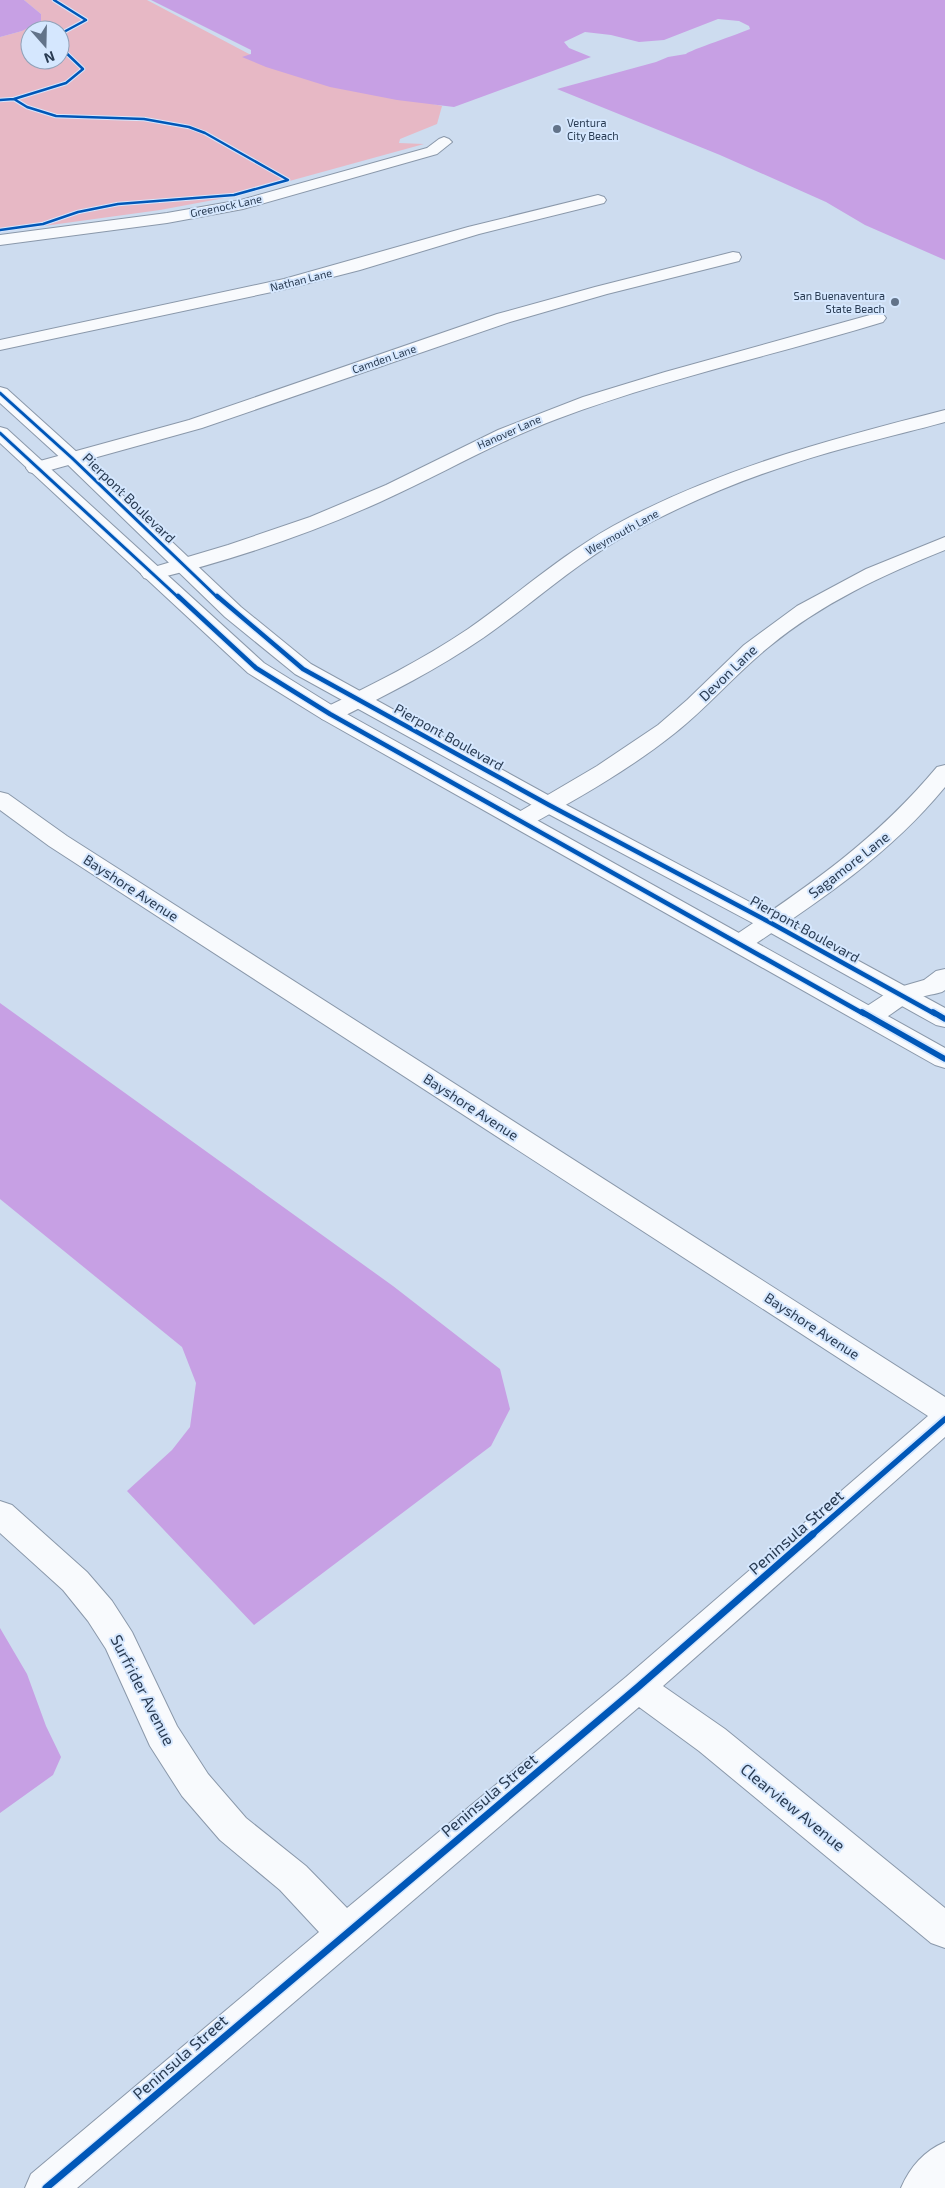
<svg xmlns="http://www.w3.org/2000/svg" width="945" height="2188" font-family="'Exo 2',sans-serif">
<style>
.green{fill:#e7b8c5;fill-rule:evenodd}
.water{fill:#c7a0e4}
.lines{fill:none;stroke-linecap:round;stroke-linejoin:round}
.minor-casing{stroke:#8a98aa;stroke-width:2}
.tertiary-casing{stroke:#8a98aa;stroke-width:2}
.minor{fill:#f8fafd;fill-rule:evenodd}
.tertiary{fill:#f8fafd;fill-rule:evenodd}
.cycleway-far4-casing{stroke:#d5e7fe;stroke-width:4.5}
.cycleway-far3-casing{stroke:#d5e7fe;stroke-width:5}
.cycleway-far2-casing{stroke:#d5e7fe;stroke-width:7}
.cycleway-far1-casing{stroke:#d5e7fe;stroke-width:9}
.cycleway-casing{stroke:#d5e7fe;stroke-width:10}
.cycleway-far4{stroke:#0057b8;stroke-width:2.5}
.cycleway-far3{stroke:#0057b8;stroke-width:3}
.cycleway-far2{stroke:#0057b8;stroke-width:4.5}
.cycleway-far1{stroke:#0057b8;stroke-width:5.5}
.cycleway{stroke:#0057b8;stroke-width:7}
.poi-dot{fill:#627389;stroke:#d5e7fe;stroke-width:2}
.labels{text-anchor:middle;stroke-width:4;stroke-linejoin:round;paint-order:stroke}
.far-poi-label{font-size:11px;fill:#293b52;stroke:#d5e7fe;text-anchor:start}
.far-street-label{font-size:11px;fill:#293b52;stroke:#d5e7fe}
.street-label{font-size:14px;fill:#293b52;stroke:#d5e7fe}
.near-street-label{font-size:16px;fill:#293b52;stroke:#d5e7fe}
</style>
<rect width="100%" height="100%" fill="#cddcef"/>
<!-- green -->
<path class="green" d="M 24,0 L 147,0 L 251,55 L 338,83 L 442,106 L 437,124 L 400,139 L 399,143 L 424,144 L 235,196 L 160,210 L 0,232 L 0,37 L 22,31 L 41,14 ZM 30,30 L 60,30 L 60,60 L 30,60 Z"/>
<!-- water -->
<path class="water" d="M 0,0 L 24,0 L 41,14 L 41,21 L 22,31 L 0,37 Z
M 151,0 L 945,0 L 945,260 L 865,225 L 826,202 L 720,155 L 557,89 L 656,62 L 668,57 L 686,54 C 690,50 739,34 750,29 L 749,26 L 739,21 L 718,19 L 664,40 L 639,42 L 611,35 L 585,32 L 564,42 L 569,48 L 591,57 L 454,107 L 397,100 L 330,87 L 266,67 L 242,57 L 251,54 L 251,50 Z
M 0,1003 L 393,1286 L 500,1369 L 510,1409 L 491,1446 L 254,1625 L 127,1491 L 172,1450 L 190,1427 L 196,1383 L 182,1347 L 0,1199 Z
M 0,1628 L 27,1674 L 46,1726 L 61,1757 L 53,1775 L 0,1813 Z"/>
<g class="lines">
<!-- minor casing -->
<g class="minor-casing">
<path id="minor" d="M 444,137 L 449,139 L 452,142 L 437,154 L 243,209 L 167,223 L 0,245 L 0,235 L 167,213 L 241,200 L 427,148 L 439,139 Z
M 598,195 L 604,197 L 606,200 L 604,203 L 479,234 L 360,270 L 286,289 L 0,350 L 0,340 L 284,279 L 468,227 Z
M 733,252 L 739,253 L 741,257 L 739,261 L 607,294 L 510,322 L 202,428 L 36,474 L 29,472 L 26,468 L 29,464 L 189,420 L 497,314 L 595,287 Z
M 877,313 L 883,314 L 886,318 L 883,322 C 775,355 663,379 557,419 C 496,442 440,475 380,502 C 307,535 229,561 151,580 L 144,578 L 141,574 L 144,570 L 228,545 L 310,517 L 386,485 L 498,430 L 583,397 L 665,372 Z
M 945,410 L 945,422 C 894,436 842,447 792,464 C 735,482 680,506 628,534 C 576,563 532,604 483,638 C 438,669 388,694 338,719 L 330,721 L 322,719 L 319,714 L 322,709 C 372,685 422,660 468,629 C 517,595 561,555 613,526 C 717,469 831,439 945,410 Z
M 945,537 L 945,550 C 883,575 822,603 770,646 C 736,673 709,706 675,733 C 630,769 579,798 528,826 L 520,828 L 512,826 L 508,821 L 512,816 L 597,766 L 658,725 L 687,700 L 744,645 L 797,606 L 866,569 Z
M 945,765 L 945,787 C 890,854 820,901 749,948 L 740,951 L 731,948 L 727,943 L 731,938 C 809,886 876,840 937,767 Z
M 0,792 L 8,794 L 67,836 L 945,1397 L 945,1437 L 663,1686 L 725,1729 L 945,1908 L 945,1948 L 931,1943 L 699,1751 L 639,1707 L 77,2188 L 25,2188 L 31,2174 L 319,1932 L 280,1890 L 220,1840 L 182,1796 L 150,1746 L 106,1649 L 88,1621 L 63,1590 L 0,1533 L 0,1501 L 12,1505 L 87,1572 L 112,1601 L 132,1632 L 177,1726 L 208,1774 L 246,1818 L 306,1866 L 347,1908 L 626,1677 L 928,1416 L 49,846 L 0,810 Z
M 945,969 L 945,990 L 942,992 C 932,995 920,996 911,1001 C 893,1010 882,1027 861,1022 L 857,1016 L 861,1010 L 893,989 L 924,980 L 936,971 Z
M 945,2142 L 945,2188 L 901,2188 C 910,2167 924,2151 945,2142 Z"/>
</g>
<!-- tertiary casing -->
<g class="tertiary-casing">
<path id="tertiary" d="M 0,387 L 7,389 L 79,454 L 241,607 L 311,664 L 557,800 L 780,918 L 945,1008 L 945,1027 L 936,1025 L 762,928 L 541,810 L 295,674 L 225,617 L 65,462 L 0,403 Z
M 0,427 L 7,429 L 264,663 L 338,709 L 945,1048 L 945,1068 L 935,1065 L 322,719 L 248,673 L 0,443 Z"/>
</g>
<!-- minor -->
<use href="#minor" class="minor"/>
<!-- tertiary -->
<use href="#tertiary" class="tertiary"/>
<!-- cycleway-far4 casing -->
<g class="cycleway-far4-casing">
<path id="cycleway-far4" d="M 54,0 L 86,20 L 60,34
M 14,99 L 66,83 L 83,69 L 60,47
M 0,100 L 14,99 L 27,107 L 56,116 L 144,119 L 189,127 L 205,133 L 288,180 L 234,195 L 118,204 L 78,212 L 43,224 L 0,230"/>
</g>
<!-- cycleway-far3 casing -->
<g class="cycleway-far3-casing">
<path id="cycleway-far3" d="M 0,393 L 72,458 L 218,598
M 0,433 L 179,598"/>
</g>
<!-- cycleway-far2 casing -->
<g class="cycleway-far2-casing">
<path id="cycleway-far2" d="M 178,596 L 256,668 L 330,714 L 864,1014
M 217,596 L 303,669 L 549,805 L 771,923 L 935,1014"/>
</g>
<!-- cycleway-far1 casing -->
<g class="cycleway-far1-casing">
<path id="cycleway-far1" d="M 862,1012 L 945,1059
M 933,1012 L 945,1019
M 812,1535 L 945,1419"/>
</g>
<!-- cycleway casing -->
<g class="cycleway-casing">
<path id="cycleway" d="M 46,2188 L 638,1687 L 813,1534"/>
</g>
<!-- cycleway-far4 -->
<use href="#cycleway-far4" class="cycleway-far4"/>
<!-- cycleway-far3 -->
<use href="#cycleway-far3" class="cycleway-far3"/>
<!-- cycleway-far2 -->
<use href="#cycleway-far2" class="cycleway-far2"/>
<!-- cycleway-far1 -->
<use href="#cycleway-far1" class="cycleway-far1"/>
<!-- cycleway -->
<use href="#cycleway" class="cycleway"/>
</g>
<!-- markers -->
<g class="poi-dot">
<circle cx="557" cy="129" r="5"/>
<circle cx="895" cy="302" r="5"/>
</g>
<g class="labels">
<!-- far-poi labels -->
<g class="far-poi-label">
<text x="567" y="127">Ventura<tspan x="567" dy="13">City Beach</tspan></text>
<text x="885" y="300" text-anchor="end">San Buenaventura<tspan x="885" dy="13">State Beach</tspan></text>
</g>
<!-- far-street labels -->
<g class="far-street-label">
<text transform="translate(226 206) rotate(-12)" y="4">Greenock Lane</text>
<text transform="translate(301 280) rotate(-14)" y="4">Nathan Lane</text>
<text transform="translate(384 359) rotate(-19)" y="4">Camden Lane</text>
<text transform="translate(509 432) rotate(-24)" y="4">Hanover Lane</text>
<text transform="translate(622 532) rotate(-29)" y="4">Weymouth Lane</text>
</g>
<!-- street labels -->
<g class="street-label">
<text transform="translate(129 498) rotate(44)" y="5">Pierpont Boulevard</text>
<text transform="translate(728 673) rotate(-44)" y="5">Devon Lane</text>
<text transform="translate(449 737) rotate(29)" y="5">Pierpont Boulevard</text>
<text transform="translate(849 865) rotate(-38)" y="5">Sagamore Lane</text>
<text transform="translate(131 888) rotate(33)" y="5">Bayshore Avenue</text>
<text transform="translate(805 929) rotate(29)" y="5">Pierpont Boulevard</text>
<text transform="translate(471 1107) rotate(33)" y="5">Bayshore Avenue</text>
<text transform="translate(812 1326) rotate(33)" y="5">Bayshore Avenue</text>
</g>
<!-- near-street labels -->
<g class="near-street-label">
<text transform="translate(796 1532) rotate(-41)" y="6">Peninsula Street</text>
<text transform="translate(143 1690) rotate(63)" y="6">Surfrider Avenue</text>
<text transform="translate(489 1795) rotate(-40)" y="6">Peninsula Street</text>
<text transform="translate(793 1807) rotate(39)" y="6">Clearview Avenue</text>
<text transform="translate(180 2057) rotate(-41)" y="6">Peninsula Street</text>
</g>
</g>
<!-- north arrow -->
<g transform="translate(45 45) rotate(160)"><circle r="24" fill="#d5e7fe" stroke="#90a2b9"/>
<path d="M0-4L9 19L0 12L-9 19Z" fill="#627389"/>
<text y="-8" font-size="14" font-weight="bold" text-anchor="middle" fill="#293b52">N</text>
</g>
</svg>
